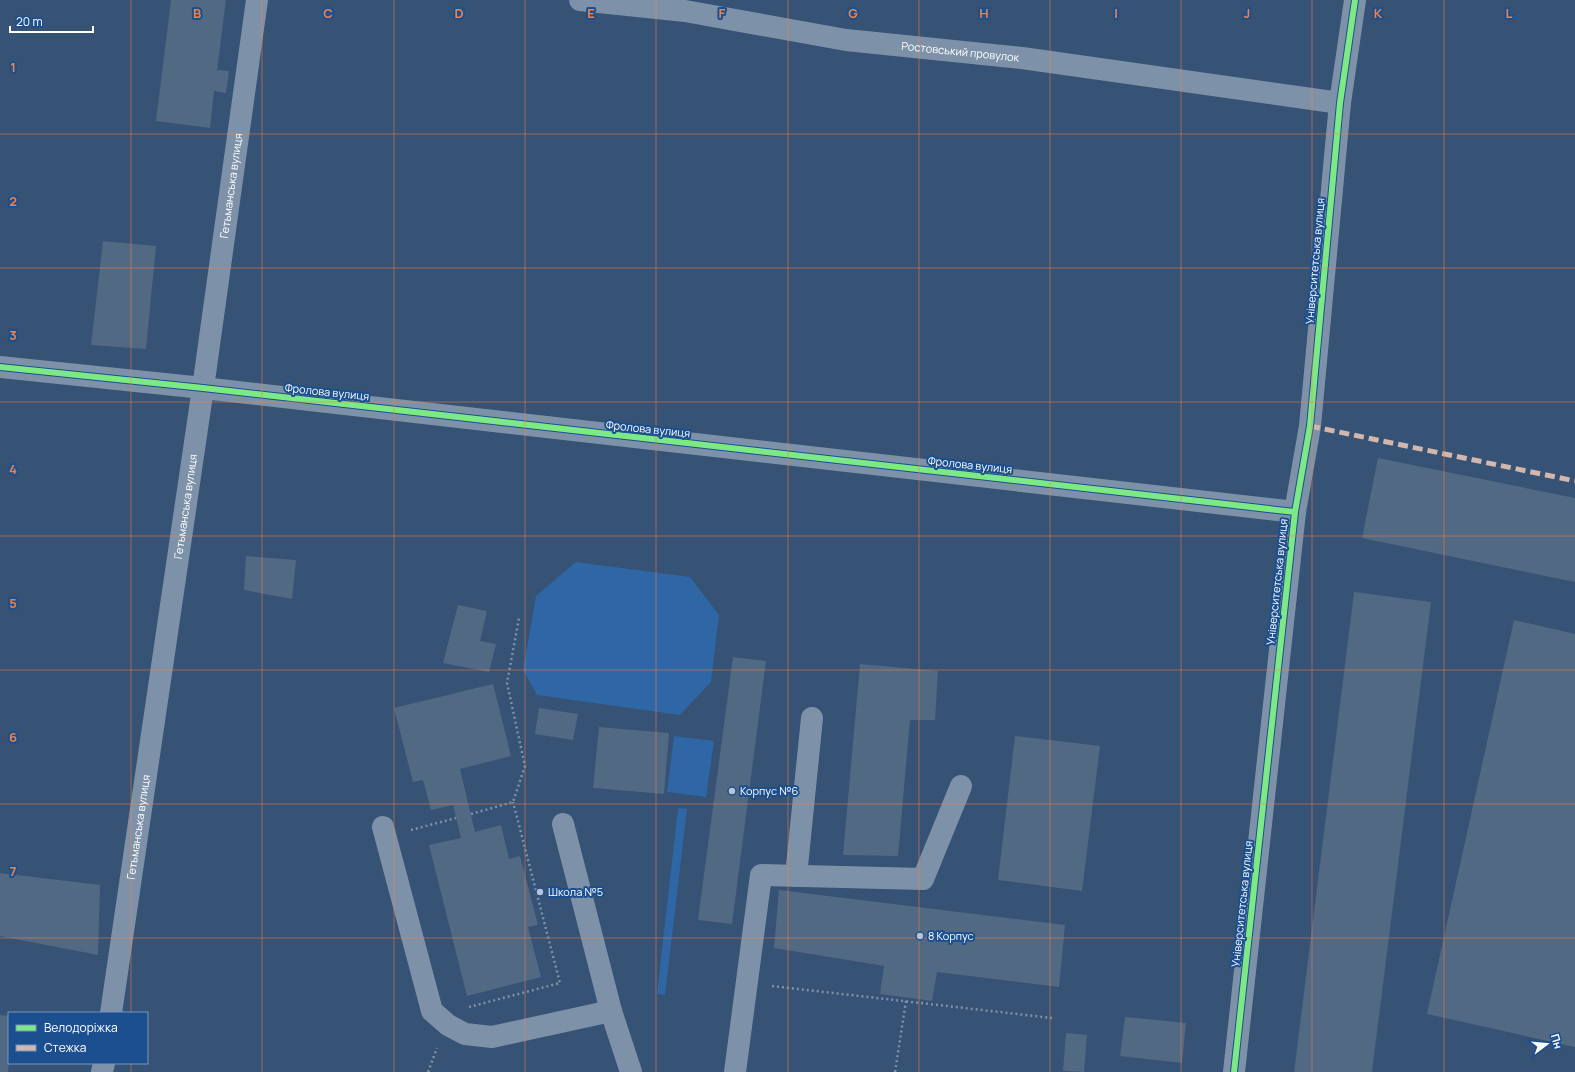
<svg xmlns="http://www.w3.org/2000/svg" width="1575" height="1072" font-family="Manrope,sans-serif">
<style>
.green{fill:#2f66a5}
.building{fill:#526984}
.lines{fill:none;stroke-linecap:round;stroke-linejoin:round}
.path{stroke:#7d92a8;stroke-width:2.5;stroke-dasharray:2 3;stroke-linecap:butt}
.minor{stroke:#7d92a8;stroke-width:22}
.quiet{stroke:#d1b7ad;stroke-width:5;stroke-dasharray:10 5;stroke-linecap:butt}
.cycleway-casing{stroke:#1b4f8f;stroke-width:8}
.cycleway{stroke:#7ce984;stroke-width:6}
.grid{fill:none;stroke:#ee8249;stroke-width:1;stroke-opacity:0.55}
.poi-dot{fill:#b9c2ce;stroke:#1b4f8f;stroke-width:1.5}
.labels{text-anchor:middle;stroke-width:4;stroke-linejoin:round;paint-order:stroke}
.street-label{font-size:11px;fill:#fff;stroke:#1b4f8f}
.poi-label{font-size:11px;fill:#fff;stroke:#1b4f8f;text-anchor:start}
.grid-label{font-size:13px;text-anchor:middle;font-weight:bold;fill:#ee8249;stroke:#1b4f8f;stroke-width:4;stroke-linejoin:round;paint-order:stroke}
</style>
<rect width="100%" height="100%" fill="#365274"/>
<!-- green -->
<path class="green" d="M 576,562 L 690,577 L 719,615 L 711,682 L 680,715 L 537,695 L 523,670 L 536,596 Z
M 674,736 L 714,741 L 706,797 L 667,792 Z
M 678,808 L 687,809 L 665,995 L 657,994 Z"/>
<!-- building -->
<path class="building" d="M 171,0 L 226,0 L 217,70 L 229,71 L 226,93 L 214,91 L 210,128 L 156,121 Z
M 103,241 L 156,246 L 146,349 L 91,345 Z
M 1378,458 L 1575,498 L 1575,582 L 1362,538 Z
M 246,556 L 296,560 L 292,599 L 244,590 Z
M 1354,592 L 1431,602 L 1372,1072 L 1294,1072 Z
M 458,605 L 487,611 L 480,641 L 496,644 L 489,672 L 443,663 Z
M 1514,620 L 1575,634 L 1575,1047 L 1427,1014 Z
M 733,657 L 766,661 L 732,924 L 698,920 Z
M 860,664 L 938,671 L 935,720 L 910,720 L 898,856 L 843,855 Z
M 493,684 L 511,756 L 460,769 L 475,832 L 501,825 L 509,859 L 520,856 L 538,925 L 528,927 L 541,977 L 467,996 L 429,845 L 461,838 L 453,805 L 431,810 L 423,780 L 413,782 L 394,708 Z
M 539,708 L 578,714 L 573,740 L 535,734 Z
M 599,727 L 669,733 L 664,794 L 593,788 Z
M 1015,736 L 1100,746 L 1082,891 L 998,880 Z
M 0,873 L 100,885 L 98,955 L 0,936 Z
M 779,890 L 1065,925 L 1059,987 L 937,972 L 932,1001 L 880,994 L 884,966 L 774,948 Z
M 0,1015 L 9,1016 L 9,1061 L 8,1072 L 0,1072 Z
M 1125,1017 L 1186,1023 L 1182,1063 L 1120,1056 Z
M 1066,1033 L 1087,1035 L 1084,1072 L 1063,1071 Z"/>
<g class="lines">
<!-- path -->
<path class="path" d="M 471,814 L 513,802 L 525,766 L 507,683 L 519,618
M 411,830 L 456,818
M 772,986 L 1052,1018
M 469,1007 L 560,983 L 513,802
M 428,1072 L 437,1048
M 895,1072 L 906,1001"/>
<!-- minor -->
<g class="minor">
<path id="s1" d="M 580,0 L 685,11 L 846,40 L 1022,58 L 1340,103"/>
<path d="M 0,367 L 203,388 L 1295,512"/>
<path d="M 383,827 L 432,1011 L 448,1025 L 465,1034 L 492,1037 L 611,1011 L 563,824"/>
<path d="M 796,876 L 812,718"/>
<path d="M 611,1011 L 631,1072"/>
<path id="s2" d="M 111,1013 L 203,388 L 257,0"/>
<path d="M 102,1072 L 104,1063"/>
<path d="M 735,1072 L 761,875 L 923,879 L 961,786"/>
<path d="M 1234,1072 L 1295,512 L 1310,426 L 1340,103 L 1355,0"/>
</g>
<!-- quiet -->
<path class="quiet" d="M 1310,426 L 1575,481"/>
<!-- cycleway casing -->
<g class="cycleway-casing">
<path id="cycleway" d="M 0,367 L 203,388 L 1295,512
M 1234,1072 L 1295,512 L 1310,426 L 1340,103 L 1355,0"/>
</g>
<!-- cycleway -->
<use href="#cycleway" class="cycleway"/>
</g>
<!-- grid -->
<path class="grid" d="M 131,0 L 131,1013M 262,0 L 262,1072M 394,0 L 394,1072M 525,0 L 525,1072M 656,0 L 656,1072M 788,0 L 788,1072M 919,0 L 919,1072M 1050,0 L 1050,1072M 1181,0 L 1181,1072M 1312,0 L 1312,1072M 1444,0 L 1444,1072M 0,134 L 1575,134M 0,268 L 1575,268M 0,402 L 1575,402M 0,536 L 1575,536M 0,670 L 1575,670M 0,804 L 1575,804M 0,938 L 1575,938M 131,1063 L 131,1072"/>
<!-- markers -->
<g class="poi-dot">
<circle cx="732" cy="791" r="4"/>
<circle cx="540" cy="892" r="4"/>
<circle cx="920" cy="936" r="4"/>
</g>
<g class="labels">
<!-- street labels -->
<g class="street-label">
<text dy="4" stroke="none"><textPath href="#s1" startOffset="384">Ростовський провулок</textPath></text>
<text dy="4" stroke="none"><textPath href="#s2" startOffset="836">Гетьманська вулиця</textPath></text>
<text transform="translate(1315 261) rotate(-85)" y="4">Університетська вулиця</text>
<text transform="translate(327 392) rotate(6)" y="4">Фролова вулиця</text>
<text transform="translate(648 429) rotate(6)" y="4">Фролова вулиця</text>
<text transform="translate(970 465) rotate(6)" y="4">Фролова вулиця</text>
<text dy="4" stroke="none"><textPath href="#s2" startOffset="512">Гетьманська вулиця</textPath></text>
<text transform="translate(1277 582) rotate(-84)" y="4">Університетська вулиця</text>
<text dy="4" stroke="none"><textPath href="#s2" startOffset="188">Гетьманська вулиця</textPath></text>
<text transform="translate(1242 904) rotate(-84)" y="4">Університетська вулиця</text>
</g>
<!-- poi labels -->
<g class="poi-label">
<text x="740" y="795">Корпус №6</text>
<text x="548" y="896">Школа №5</text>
<text x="928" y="940">8 Корпус</text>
</g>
</g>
<g class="grid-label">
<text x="197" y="18">B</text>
<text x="328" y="18">C</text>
<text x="459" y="18">D</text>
<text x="591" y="18">E</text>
<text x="722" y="18">F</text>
<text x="853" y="18">G</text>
<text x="984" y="18">H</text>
<text x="1116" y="18">I</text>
<text x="1247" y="18">J</text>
<text x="1378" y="18">K</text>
<text x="1509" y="18">L</text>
<text x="13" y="72">1</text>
<text x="13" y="206">2</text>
<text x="13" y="340">3</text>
<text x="13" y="474">4</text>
<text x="13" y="608">5</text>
<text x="13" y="742">6</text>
<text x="13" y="876">7</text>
</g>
<!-- legend -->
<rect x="8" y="1012" width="140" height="52" fill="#1b4f8f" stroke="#7695bc"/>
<rect x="16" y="1025" width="20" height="6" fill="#7ce984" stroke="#7695bc"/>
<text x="44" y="1032" font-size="12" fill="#ffffff">Велодоріжка</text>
<rect x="16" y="1045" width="20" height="6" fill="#d1b7ad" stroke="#7695bc"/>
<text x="44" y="1052" font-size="12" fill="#ffffff">Стежка</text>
<!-- north arrow -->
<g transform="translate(1547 1044) rotate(74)" stroke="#1b4f8f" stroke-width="3" paint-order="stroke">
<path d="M0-3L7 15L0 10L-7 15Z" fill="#ffffff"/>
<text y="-6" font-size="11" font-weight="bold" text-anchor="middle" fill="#ffffff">Пн</text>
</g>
<!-- scale -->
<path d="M10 26v6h83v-6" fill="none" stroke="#ffffff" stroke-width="2"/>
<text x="16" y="26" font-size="12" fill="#ffffff" stroke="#1b4f8f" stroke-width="3" paint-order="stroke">20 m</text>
</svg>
